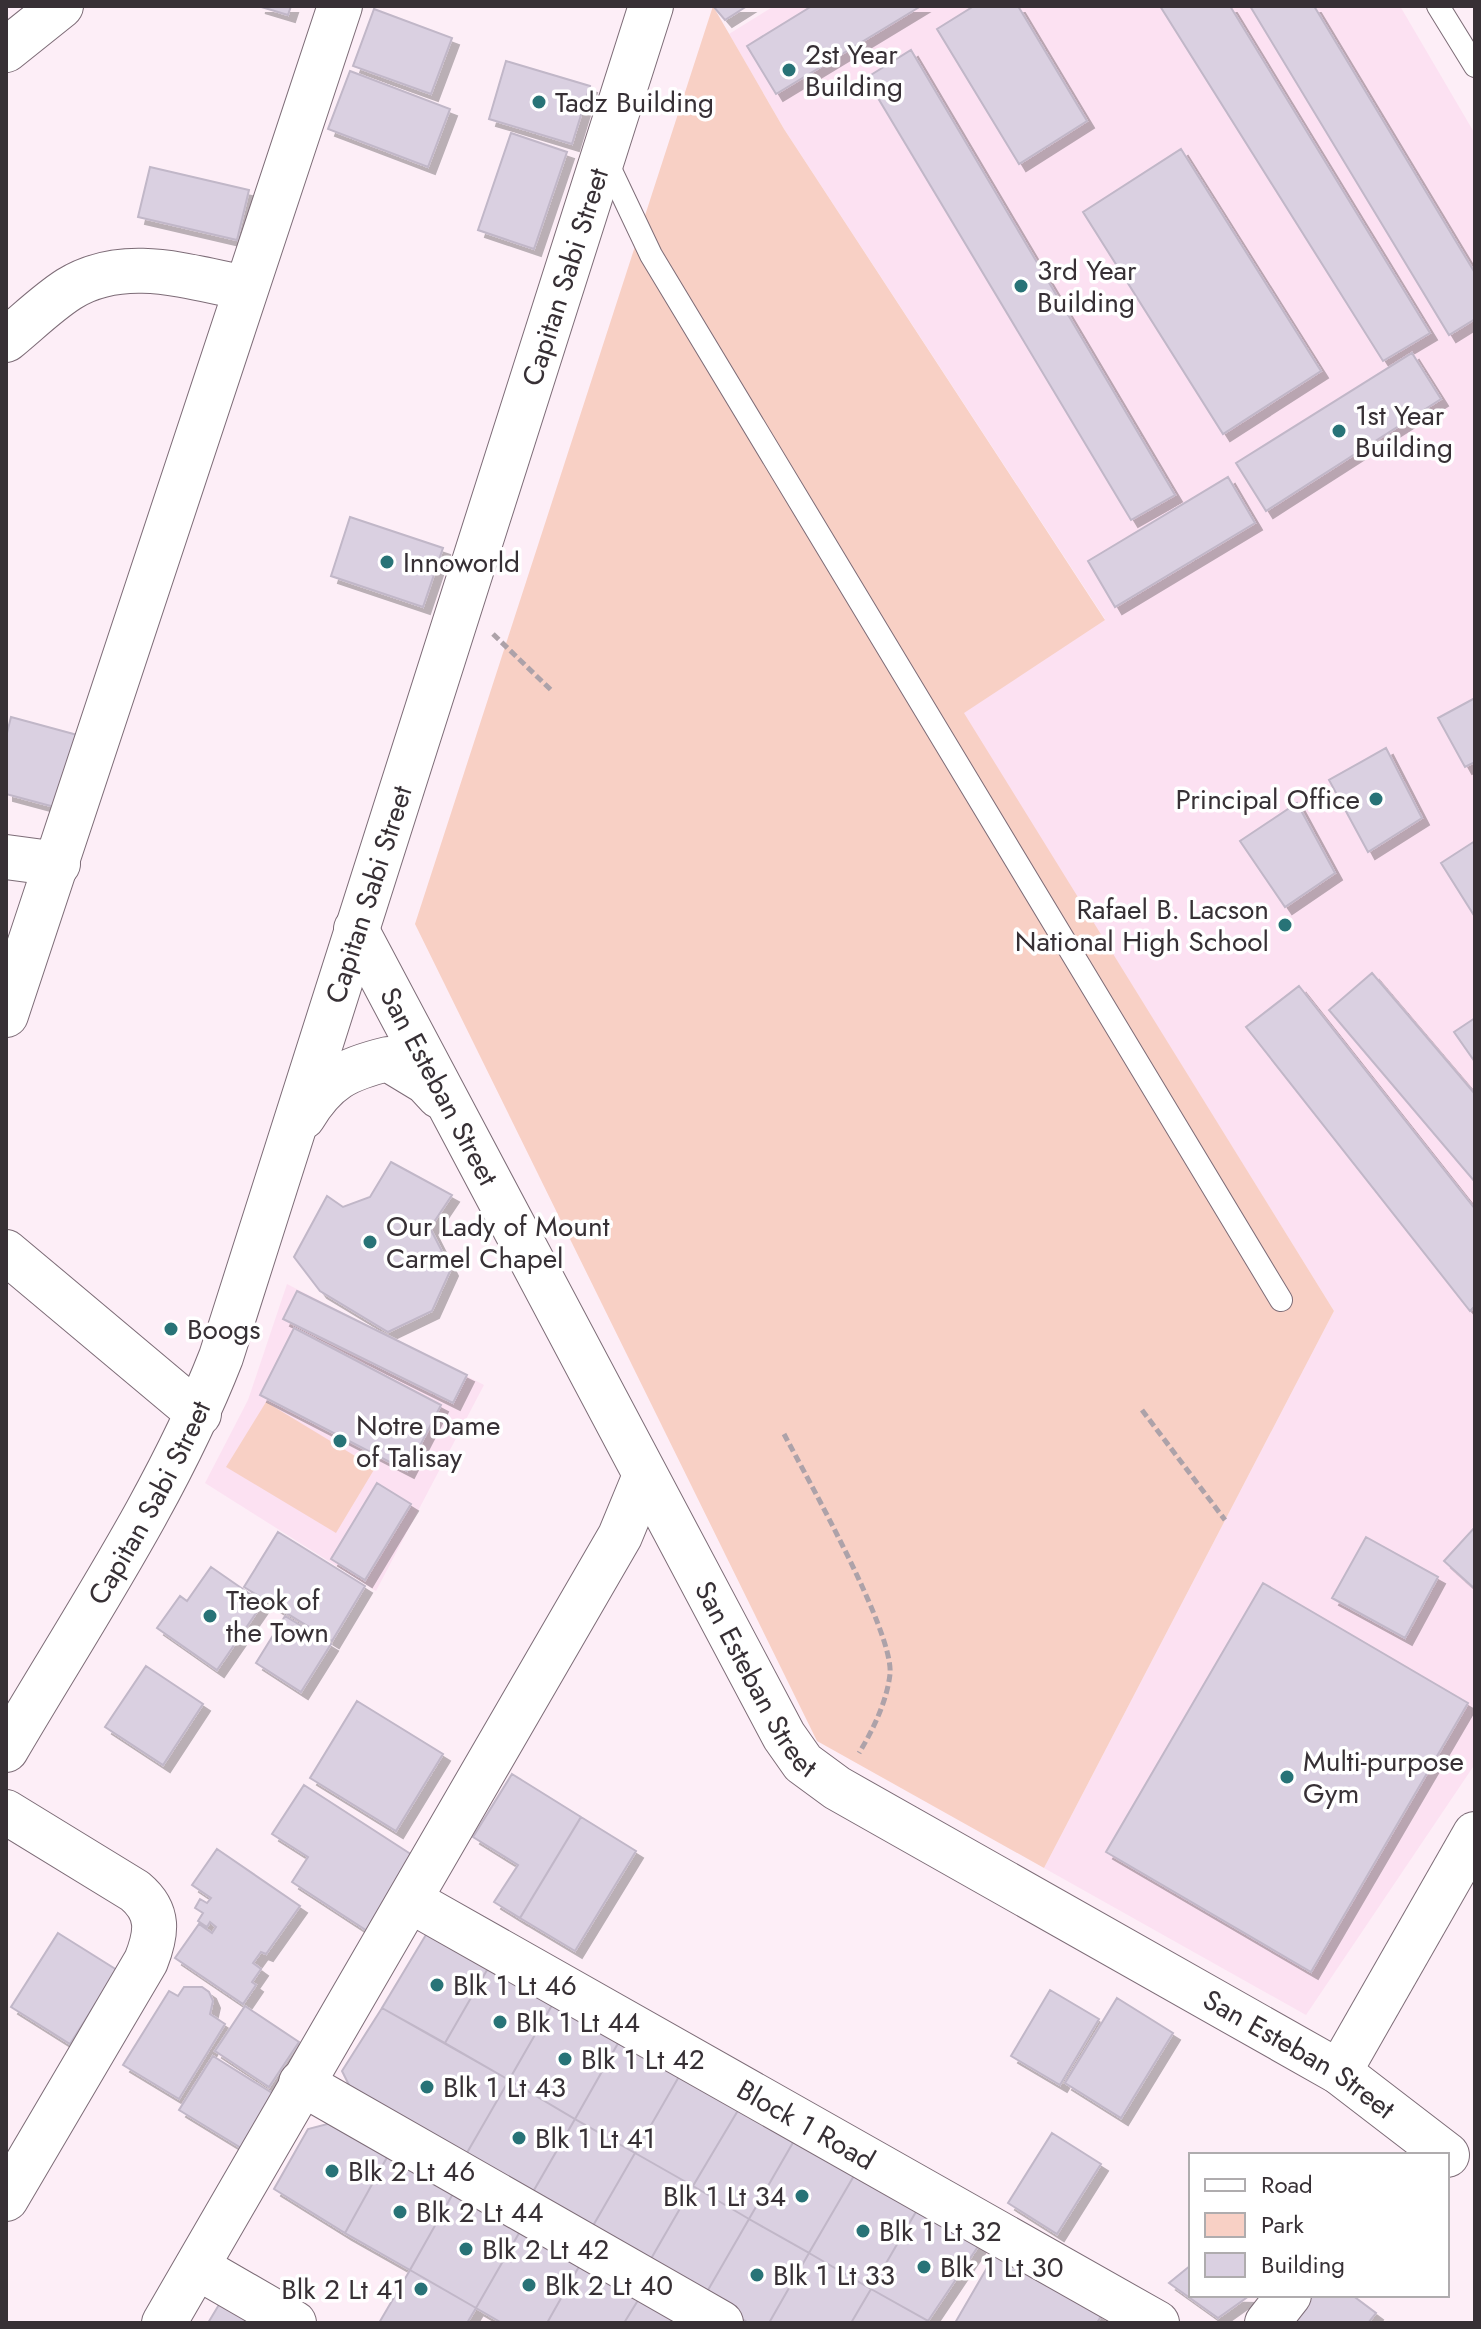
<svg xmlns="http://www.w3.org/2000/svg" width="1481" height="2329" font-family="Jost,sans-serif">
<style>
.built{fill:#fce1f2}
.green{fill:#f8d0c5}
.building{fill:#dad0e1;stroke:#c1b7c8;stroke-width:2;filter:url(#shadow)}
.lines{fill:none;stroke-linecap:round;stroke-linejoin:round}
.service-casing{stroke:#7d6c77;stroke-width:24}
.minor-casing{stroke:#7d6c77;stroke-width:46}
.tertiary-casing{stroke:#7d6c77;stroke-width:46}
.path{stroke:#ada2a9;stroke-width:5;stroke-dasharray:8 4;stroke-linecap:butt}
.service{stroke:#fff;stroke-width:22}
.minor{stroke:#fff;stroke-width:44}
.tertiary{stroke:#fff;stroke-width:44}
.poi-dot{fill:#287377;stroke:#fff;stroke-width:3}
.labels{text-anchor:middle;stroke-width:7;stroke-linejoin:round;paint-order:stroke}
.poi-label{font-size:28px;fill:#373035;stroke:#fff;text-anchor:start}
.street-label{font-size:28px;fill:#373035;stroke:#fff}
</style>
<defs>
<filter id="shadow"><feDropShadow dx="7" dy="7" stdDeviation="0" flood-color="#0004"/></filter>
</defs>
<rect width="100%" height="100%" fill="#fdeef7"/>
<!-- built -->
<path class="built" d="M 774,6 L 1400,6 L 1475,134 L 1475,1764 L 1306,2015 L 1044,1868 L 1334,1311 L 963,713 L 1105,619 L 784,129 L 729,34 Z
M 287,1284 L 484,1385 L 376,1591 L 205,1483 L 248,1400 Z"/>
<!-- green -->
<path class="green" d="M 713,6 L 784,129 L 1105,620 L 964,713 L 1334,1311 L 1044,1868 L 817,1741 L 415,924 Z
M 266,1402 L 375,1468 L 336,1533 L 226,1467 Z"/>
<!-- building -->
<path class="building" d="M 258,6 L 291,6 L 288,15 Z
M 713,6 L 747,6 L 725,20 Z
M 812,6 L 921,6 L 776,94 L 747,46 Z
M 974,6 L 1018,6 L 1087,121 L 1019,164 L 937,29 Z
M 1160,6 L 1230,6 L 1430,333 L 1383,361 Z
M 1250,6 L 1314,6 L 1475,273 L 1475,319 L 1449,335 Z
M 374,9 L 452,38 L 431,94 L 353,66 Z
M 911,50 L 1175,495 L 1131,520 L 866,78 Z
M 506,61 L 590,86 L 572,144 L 489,119 Z
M 350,71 L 450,109 L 428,167 L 328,129 Z
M 511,133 L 567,152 L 534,249 L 478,230 Z
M 1181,149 L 1321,371 L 1223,434 L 1083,212 Z
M 150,167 L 249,190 L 237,240 L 138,217 Z
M 1412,353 L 1441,399 L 1266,511 L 1236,463 Z
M 1228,477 L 1255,523 L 1115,607 L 1088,561 Z
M 350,517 L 443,548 L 423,607 L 331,576 Z
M 1475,698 L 1475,762 L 1465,767 L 1438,718 Z
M 11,717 L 81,736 L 62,809 L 6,794 L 6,737 Z
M 1386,748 L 1422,818 L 1368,852 L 1329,780 Z
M 1297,803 L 1335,873 L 1285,907 L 1240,841 Z
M 1475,841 L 1475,917 L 1441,863 Z
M 1372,973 L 1475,1094 L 1475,1182 L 1329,1010 Z
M 1299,986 L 1475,1209 L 1475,1306 L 1470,1311 L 1246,1027 Z
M 1475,1018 L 1475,1062 L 1454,1032 Z
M 391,1162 L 452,1195 L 430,1228 L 451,1269 L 432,1311 L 388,1332 L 320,1291 L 294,1257 L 327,1196 L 343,1207 L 370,1197 Z
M 297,1291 L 467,1375 L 453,1403 L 283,1319 Z
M 294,1328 L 441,1405 L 407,1471 L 260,1395 Z
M 377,1483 L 411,1504 L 365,1580 L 331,1559 Z
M 1475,1527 L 1475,1589 L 1444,1561 Z
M 278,1532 L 365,1586 L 332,1641 L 244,1587 Z
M 1366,1537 L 1438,1577 L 1405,1638 L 1332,1598 Z
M 211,1567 L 263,1603 L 217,1670 L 157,1628 L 180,1596 L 187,1601 Z
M 1263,1583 L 1468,1703 L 1311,1972 L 1106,1852 Z
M 285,1616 L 331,1644 L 301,1692 L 256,1663 Z
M 146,1666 L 203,1704 L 163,1765 L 105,1727 Z
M 357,1701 L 443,1754 L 396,1831 L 310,1778 Z
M 512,1774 L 581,1817 L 520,1918 L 494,1902 L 518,1865 L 473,1837 Z
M 304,1785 L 423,1862 L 375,1936 L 292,1882 L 308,1857 L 272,1834 Z
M 581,1817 L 636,1851 L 575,1951 L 520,1918 Z
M 217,1849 L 300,1906 L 266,1954 L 261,1952 L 253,1963 L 261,1969 L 252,1982 L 256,1985 L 243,2004 L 175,1958 L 199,1924 L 212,1933 L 216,1927 L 210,1922 L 207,1927 L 198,1921 L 203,1913 L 195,1908 L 200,1899 L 207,1903 L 211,1898 L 192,1885 Z
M 430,1928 L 491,1963 L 445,2043 L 382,2008 Z
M 58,1933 L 117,1970 L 70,2044 L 11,2007 Z
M 491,1963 L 555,2000 L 509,2080 L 445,2043 Z
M 184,1987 L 202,1987 L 209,1992 L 213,2001 L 210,2014 L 225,2024 L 179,2099 L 123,2065 L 169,1991 L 178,1996 Z
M 1050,1990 L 1099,2019 L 1060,2085 L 1011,2056 Z
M 1117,1998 L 1173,2033 L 1121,2118 L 1065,2083 Z
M 555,2000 L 621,2038 L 575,2119 L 509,2080 Z
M 245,2006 L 299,2042 L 269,2087 L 215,2051 Z
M 382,2008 L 509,2080 L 464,2158 L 353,2093 L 342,2071 Z
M 621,2038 L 681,2073 L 635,2153 L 575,2119 Z
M 213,2056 L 280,2098 L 246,2151 L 179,2110 Z
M 681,2073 L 740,2107 L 693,2186 L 635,2153 Z
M 509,2080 L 575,2119 L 530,2197 L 464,2158 Z
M 740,2107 L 795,2139 L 749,2219 L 693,2186 Z
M 575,2119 L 635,2153 L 590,2231 L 530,2197 Z
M 335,2122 L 390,2152 L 345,2233 L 274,2189 L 308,2129 Z
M 1052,2133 L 1101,2164 L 1057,2234 L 1008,2203 Z
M 795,2139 L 855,2174 L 809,2253 L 749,2219 Z
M 390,2152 L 455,2190 L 410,2270 L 345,2233 Z
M 635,2153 L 693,2186 L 648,2264 L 590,2231 Z
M 855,2174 L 917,2210 L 871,2289 L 809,2253 Z
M 693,2186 L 749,2219 L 704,2297 L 648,2264 Z
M 455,2190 L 522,2228 L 476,2308 L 410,2270 Z
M 917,2210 L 979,2245 L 928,2321 L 871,2289 Z
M 749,2219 L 809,2253 L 769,2323 L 749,2323 L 704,2297 Z
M 522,2228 L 581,2263 L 547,2323 L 502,2323 L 476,2308 Z
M 809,2253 L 871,2289 L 851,2323 L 769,2323 Z
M 995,2254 L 1101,2316 L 1097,2323 L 955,2323 Z
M 581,2263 L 640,2297 L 624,2323 L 547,2323 Z
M 1191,2265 L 1191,2295 L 1249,2296 L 1218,2318 L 1169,2283 Z
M 410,2270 L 476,2308 L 467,2323 L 379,2323 Z
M 871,2289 L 928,2321 L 927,2323 L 851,2323 Z
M 1309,2295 L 1352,2295 L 1376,2313 L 1368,2323 L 1287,2323 Z
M 640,2297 L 686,2323 L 624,2323 Z
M 223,2298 L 267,2323 L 208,2323 Z"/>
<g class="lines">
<!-- service casing -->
<g class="service-casing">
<path id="service" d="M 1438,6 L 1475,66
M 604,156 L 651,255 L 1281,1300"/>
</g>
<!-- minor casing -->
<g class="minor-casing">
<g id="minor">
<path d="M 6,50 L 61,6"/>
<path d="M 6,340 C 27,323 47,303 69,289 C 124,255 188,277 246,288"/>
<path d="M 6,857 L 58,864"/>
<path d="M 6,1015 L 340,6"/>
<path d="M 6,1252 L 199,1414"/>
<path d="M 6,1812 L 135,1891 C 160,1912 157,1933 146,1961 L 6,2199"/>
<path id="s1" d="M 411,1901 L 1157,2323"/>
<path d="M 1339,2072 L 1475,1834"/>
<path d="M 301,2083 L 721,2323"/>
<path d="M 197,2267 L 294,2323"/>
<path d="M 164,2323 L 620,1536 L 644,1478"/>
<path d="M 1267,2323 L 1289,2295"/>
</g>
</g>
<!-- tertiary casing -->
<g class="tertiary-casing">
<g id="tertiary">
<path id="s2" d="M 356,929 L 784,1736 L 803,1763 L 837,1788 L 1339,2072 L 1447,2155"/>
<path d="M 303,1117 C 326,1079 346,1069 388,1059 L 426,1082 L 439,1096"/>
<path id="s3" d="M 6,1750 C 81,1622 167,1495 221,1357 L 651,6"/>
</g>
</g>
<!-- path -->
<path class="path" d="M 493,634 L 551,690
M 1142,1410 L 1225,1520
M 784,1434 C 807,1478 894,1632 890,1674 C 887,1701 873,1730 859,1753"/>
<!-- service -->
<use href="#service" class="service"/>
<!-- minor -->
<use href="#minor" class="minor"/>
<!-- tertiary -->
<use href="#tertiary" class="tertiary"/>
</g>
<!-- markers -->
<g class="poi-dot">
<circle cx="789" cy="70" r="8"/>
<circle cx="539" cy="102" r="8"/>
<circle cx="1021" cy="286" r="8"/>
<circle cx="1339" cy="431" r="8"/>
<circle cx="387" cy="562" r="8"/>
<circle cx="1376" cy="799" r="8"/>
<circle cx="1285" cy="925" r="8"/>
<circle cx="370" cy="1242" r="8"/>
<circle cx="171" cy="1329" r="8"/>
<circle cx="340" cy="1441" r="8"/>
<circle cx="210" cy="1616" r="8"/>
<circle cx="1287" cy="1777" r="8"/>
<circle cx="437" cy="1985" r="8"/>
<circle cx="500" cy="2022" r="8"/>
<circle cx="565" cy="2059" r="8"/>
<circle cx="427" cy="2087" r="8"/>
<circle cx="519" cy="2138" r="8"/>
<circle cx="332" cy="2171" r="8"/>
<circle cx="802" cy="2196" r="8"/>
<circle cx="400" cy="2212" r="8"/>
<circle cx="863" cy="2231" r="8"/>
<circle cx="466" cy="2249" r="8"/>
<circle cx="924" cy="2267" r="8"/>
<circle cx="757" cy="2275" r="8"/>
<circle cx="529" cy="2285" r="8"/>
<circle cx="421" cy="2289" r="8"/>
</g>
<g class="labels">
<!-- poi labels -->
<g class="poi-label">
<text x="805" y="64">2st Year<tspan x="805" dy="32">Building</tspan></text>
<text x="555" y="112">Tadz Building</text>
<text x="1037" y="280">3rd Year<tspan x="1037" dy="32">Building</tspan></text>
<text x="1355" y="425">1st Year<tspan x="1355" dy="32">Building</tspan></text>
<text x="403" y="572">Innoworld</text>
<text x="1360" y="809" text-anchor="end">Principal Office</text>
<text x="1269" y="919" text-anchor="end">Rafael B. Lacson<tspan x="1269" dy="32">National High School</tspan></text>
<text x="386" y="1236">Our Lady of Mount<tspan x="386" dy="32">Carmel Chapel</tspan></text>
<text x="187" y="1339">Boogs</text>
<text x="356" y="1435">Notre Dame<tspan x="356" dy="32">of Talisay</tspan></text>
<text x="226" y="1610">Tteok of<tspan x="226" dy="32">the Town</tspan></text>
<text x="1303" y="1771">Multi-purpose<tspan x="1303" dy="32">Gym</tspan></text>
<text x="453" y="1995">Blk 1 Lt 46</text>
<text x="516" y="2032">Blk 1 Lt 44</text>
<text x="581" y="2069">Blk 1 Lt 42</text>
<text x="443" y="2097">Blk 1 Lt 43</text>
<text x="535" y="2148">Blk 1 Lt 41</text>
<text x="348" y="2181">Blk 2 Lt 46</text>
<text x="786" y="2206" text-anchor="end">Blk 1 Lt 34</text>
<text x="416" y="2222">Blk 2 Lt 44</text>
<text x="879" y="2241">Blk 1 Lt 32</text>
<text x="482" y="2259">Blk 2 Lt 42</text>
<text x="940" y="2277">Blk 1 Lt 30</text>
<text x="773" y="2285">Blk 1 Lt 33</text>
<text x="545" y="2295">Blk 2 Lt 40</text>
<text x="405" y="2299" text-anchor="end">Blk 2 Lt 41</text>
</g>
<!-- street labels -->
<g class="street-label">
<text dy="10" stroke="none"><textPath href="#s3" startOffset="1582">Capitan Sabi Street</textPath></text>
<text dy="10" stroke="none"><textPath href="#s3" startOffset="934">Capitan Sabi Street</textPath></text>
<text dy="10" stroke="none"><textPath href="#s2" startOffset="178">San Esteban Street</textPath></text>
<text dy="10" stroke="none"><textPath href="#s3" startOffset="286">Capitan Sabi Street</textPath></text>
<text dy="10" stroke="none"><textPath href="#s2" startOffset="850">San Esteban Street</textPath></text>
<text dy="10" stroke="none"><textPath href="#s2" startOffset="1522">San Esteban Street</textPath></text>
<text dy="10" stroke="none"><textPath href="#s1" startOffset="454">Block 1 Road</textPath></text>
</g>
</g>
<!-- border -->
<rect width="1481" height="2329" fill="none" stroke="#373035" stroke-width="16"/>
<!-- legend -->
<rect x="1189" y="2153" width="260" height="144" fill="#ffffff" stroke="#afacae" stroke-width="2"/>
<rect x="1205" y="2179" width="40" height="12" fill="#ffffff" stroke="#afacae" stroke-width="2"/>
<text x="1261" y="2193" font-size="24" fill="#373035">Road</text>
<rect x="1205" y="2213" width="40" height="24" fill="#f8d0c5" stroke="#afacae" stroke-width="2"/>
<text x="1261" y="2233" font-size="24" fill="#373035">Park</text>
<rect x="1205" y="2253" width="40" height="24" fill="#dad0e1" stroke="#afacae" stroke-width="2"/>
<text x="1261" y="2273" font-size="24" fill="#373035">Building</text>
</svg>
